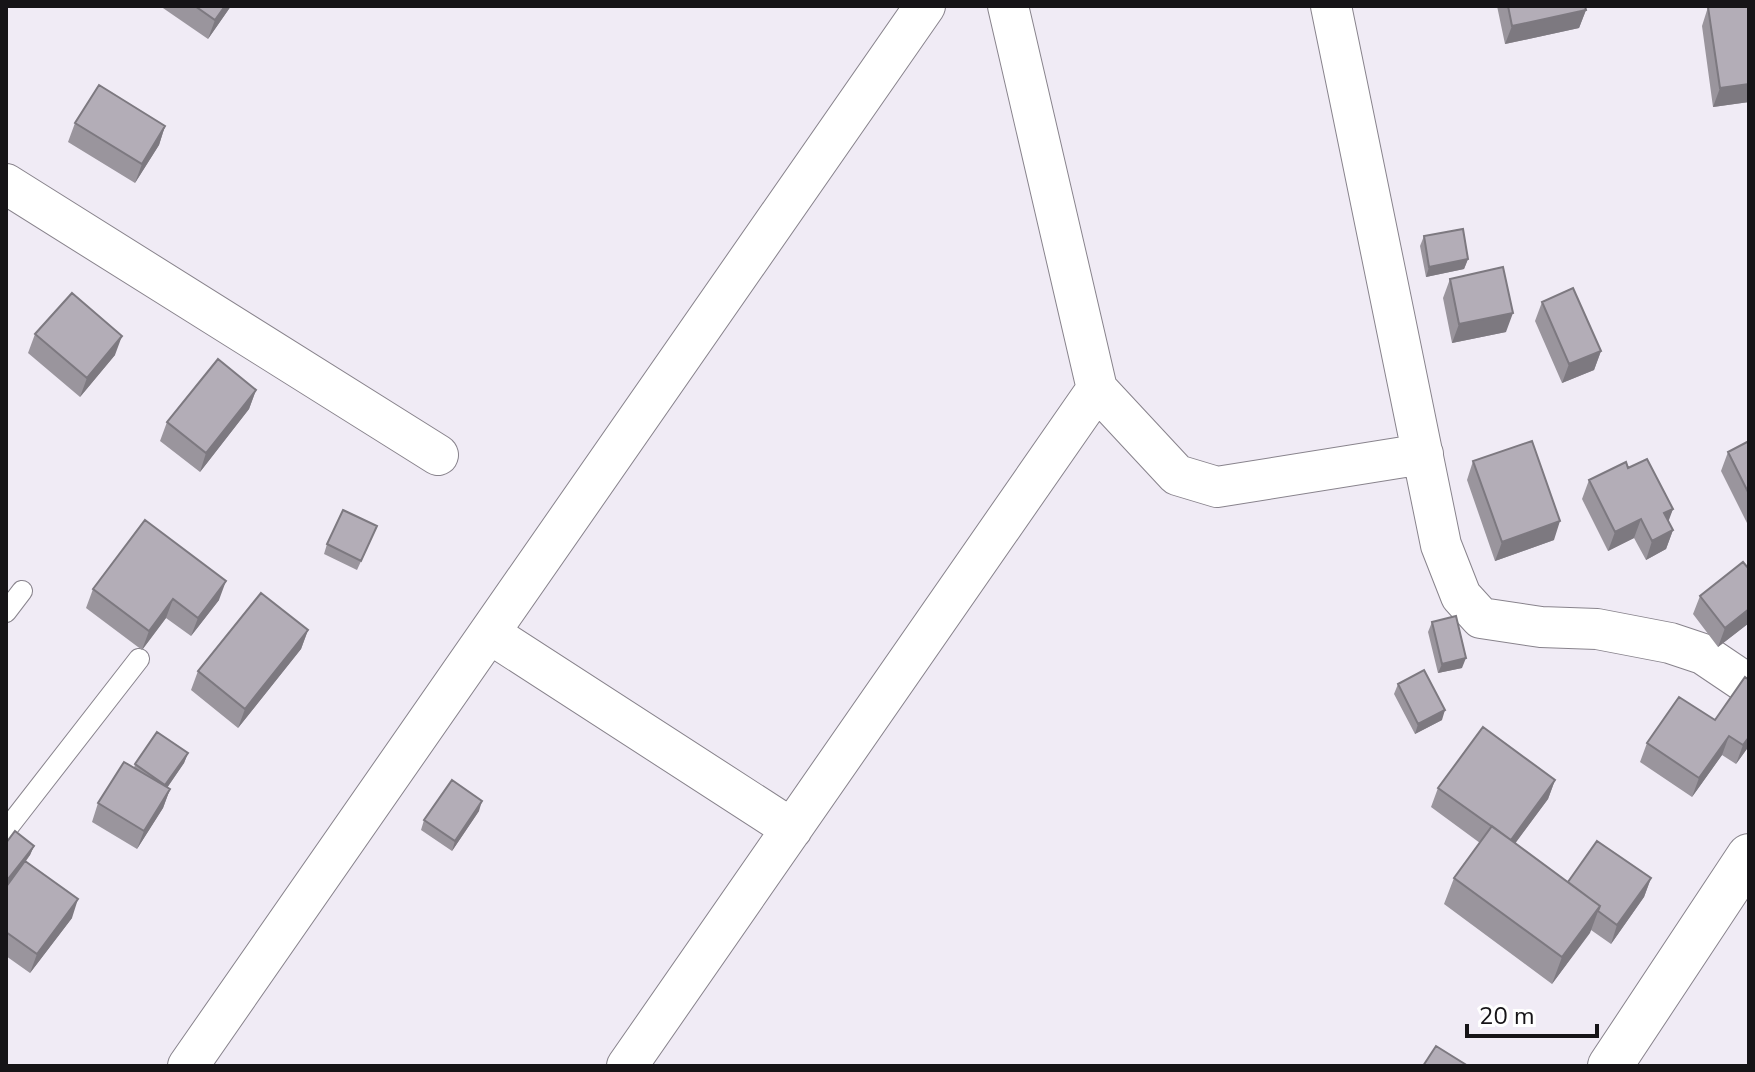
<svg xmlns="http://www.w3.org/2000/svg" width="1755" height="1072" font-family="'Nunito Sans',sans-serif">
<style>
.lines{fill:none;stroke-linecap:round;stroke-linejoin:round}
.lane-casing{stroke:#88838c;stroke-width:22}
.street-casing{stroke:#88838c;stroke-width:42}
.secondary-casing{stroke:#88838c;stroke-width:46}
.lane{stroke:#fff;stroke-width:20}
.street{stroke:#fff;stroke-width:40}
.secondary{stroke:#fff;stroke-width:44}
.wall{fill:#9a959d}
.shaded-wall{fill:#7d7980}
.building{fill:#b3adb7;stroke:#7d7980;stroke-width:2}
</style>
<rect width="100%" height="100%" fill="#f0ebf5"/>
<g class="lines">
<!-- lane casing -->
<g class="lane-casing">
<path id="lane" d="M 6,612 L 22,591
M 6,830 L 139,659"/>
</g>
<!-- street casing -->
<g class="street-casing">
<path id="street" d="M 1008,6 L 1097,389 L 1177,475 L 1217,487 L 1423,454
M 1331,6 L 1441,545 L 1461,596 L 1481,618 L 1541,627 L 1597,629 L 1670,643 L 1703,654 L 1749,685
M 6,184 L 438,455
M 489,633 L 792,829
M 188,1066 L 925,6
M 627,1066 L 1097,389"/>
</g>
<!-- secondary casing -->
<g class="secondary-casing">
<path id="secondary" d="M 1610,1066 L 1749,856"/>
</g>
<!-- lane -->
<use href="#lane" class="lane"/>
<!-- street -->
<use href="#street" class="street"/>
<!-- secondary -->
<use href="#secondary" class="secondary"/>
</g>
<!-- wall -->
<path class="wall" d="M 160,6 L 231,6 L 208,39 Z
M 1497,6 L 1585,6 L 1586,10 L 1579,28 L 1505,44 Z
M 1749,6 L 1749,102 L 1713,107 L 1702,26 L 1708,7 Z
M 75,123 L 165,126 L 159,145 L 135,183 L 68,142 Z
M 1424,236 L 1468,259 L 1464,269 L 1426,277 L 1420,246 Z
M 1450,279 L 1506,332 L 1452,343 L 1443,298 Z
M 1542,302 L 1601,351 L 1594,370 L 1562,383 L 1535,321 Z
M 35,334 L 115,355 L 80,397 L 28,353 Z
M 256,390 L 249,409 L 200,472 L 160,441 L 167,422 Z
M 1749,441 L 1749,527 L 1721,471 L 1728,452 Z
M 1473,461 L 1554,540 L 1495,561 L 1467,480 Z
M 1628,468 L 1673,509 L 1668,520 L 1673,530 L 1666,549 L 1646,560 L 1634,538 L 1608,551 L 1582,499 L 1589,480 Z
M 373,535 L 357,570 L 324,554 L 327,544 Z
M 1749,569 L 1749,623 L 1718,647 L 1693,614 L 1700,596 Z
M 93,589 L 219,600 L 191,636 L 166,618 L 142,650 L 86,608 Z
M 1432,622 L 1462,668 L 1438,673 L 1428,632 Z
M 308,630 L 301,649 L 238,728 L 191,690 L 198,671 Z
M 1398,684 L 1442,720 L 1415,734 L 1394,694 Z
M 1679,697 L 1749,746 L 1736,764 L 1722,755 L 1692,797 L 1640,762 L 1647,743 Z
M 188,753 L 184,763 L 167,788 L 170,789 L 163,808 L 137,849 L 92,822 L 98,803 L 134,768 L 135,764 Z
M 1555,780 L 1548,799 L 1515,843 L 1568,882 L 1651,878 L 1644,897 L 1611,944 L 1591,930 L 1552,984 L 1444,904 L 1454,878 L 1480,843 L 1431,807 L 1438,788 Z
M 479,811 L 452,851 L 421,830 L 424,820 Z
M 6,843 L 34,846 L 30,855 L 26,861 L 72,918 L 30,973 L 6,956 Z"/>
<!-- shaded-wall -->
<path class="shaded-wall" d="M 225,6 L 231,6 L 208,39 L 215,20 Z
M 1586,10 L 1579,28 L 1505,44 L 1512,26 Z
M 1749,84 L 1749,102 L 1713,107 L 1720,88 Z
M 165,126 L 159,145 L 135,183 L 142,164 Z
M 1468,259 L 1464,269 L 1426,277 L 1429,267 Z
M 1513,313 L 1506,332 L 1452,343 L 1459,324 Z
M 122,336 L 115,355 L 80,397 L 87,378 Z
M 1601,351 L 1594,370 L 1562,383 L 1569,364 Z
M 256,390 L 249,409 L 200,472 L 206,453 Z
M 1673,509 L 1666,528 L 1664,513 Z
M 1641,519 L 1634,538 L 1608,551 L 1615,532 Z
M 1560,521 L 1554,540 L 1495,561 L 1502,542 Z
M 1673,530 L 1666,549 L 1646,560 L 1652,541 Z
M 226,581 L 219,600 L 191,636 L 198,618 Z
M 173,599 L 166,618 L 142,650 L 149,631 Z
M 1749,609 L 1749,623 L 1718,647 L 1725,628 Z
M 308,630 L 301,649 L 238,728 L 245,709 Z
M 1466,658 L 1462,668 L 1438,673 L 1442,664 Z
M 1445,710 L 1442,720 L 1415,734 L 1418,724 Z
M 1729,736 L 1722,755 L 1692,797 L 1699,778 Z
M 1749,737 L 1749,746 L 1736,764 L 1743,745 Z
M 188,753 L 184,763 L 162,795 L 165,785 Z
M 1555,780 L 1548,799 L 1503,860 L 1510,841 Z
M 170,789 L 163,808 L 137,849 L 144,831 Z
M 482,801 L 479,811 L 452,851 L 455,841 Z
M 34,846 L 30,855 L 6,887 L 8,879 Z
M 1651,878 L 1644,897 L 1611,944 L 1617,925 Z
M 78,899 L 72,918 L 30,973 L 37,954 Z
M 1600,906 L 1590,933 L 1552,984 L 1562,957 Z"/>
<!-- building -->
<path class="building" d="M 195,6 L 225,6 L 215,20 Z
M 1508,6 L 1585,6 L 1586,10 L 1512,26 Z
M 1714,6 L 1749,6 L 1749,84 L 1720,88 L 1708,7 Z
M 99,85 L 165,126 L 142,164 L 75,123 Z
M 1463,229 L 1468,259 L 1429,267 L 1424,236 Z
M 1503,267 L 1513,313 L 1459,324 L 1450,279 Z
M 1573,288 L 1601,351 L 1569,364 L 1542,302 Z
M 72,293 L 122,336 L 87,378 L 35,334 Z
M 218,359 L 256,390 L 206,453 L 167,422 Z
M 1532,441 L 1560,521 L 1502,542 L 1473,461 Z
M 1749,441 L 1749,494 L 1728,452 Z
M 1647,459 L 1673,509 L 1664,513 L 1673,530 L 1652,541 L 1641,519 L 1615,532 L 1589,480 L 1626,462 L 1628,468 Z
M 343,510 L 377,526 L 361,561 L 327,544 Z
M 145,520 L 226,581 L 198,618 L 173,599 L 149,631 L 93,589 Z
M 1743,562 L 1749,569 L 1749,609 L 1725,628 L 1700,596 Z
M 261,593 L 308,630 L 245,709 L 198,671 Z
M 1456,616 L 1466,658 L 1442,664 L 1432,622 Z
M 1424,670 L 1445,710 L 1418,724 L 1398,684 Z
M 1745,677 L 1749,680 L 1749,737 L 1743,745 L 1729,736 L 1699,778 L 1647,743 L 1679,697 L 1715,720 Z
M 1483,727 L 1555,780 L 1511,840 L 1438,788 Z
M 157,732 L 188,753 L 165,785 L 135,764 Z
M 124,762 L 170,789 L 144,831 L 98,803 Z
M 452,780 L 482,801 L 455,841 L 424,820 Z
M 1492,826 L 1600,906 L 1562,957 L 1454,878 Z
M 15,831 L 34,846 L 8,879 L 6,878 L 6,843 Z
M 1597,841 L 1651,878 L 1617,925 L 1598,911 L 1600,906 L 1568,882 Z
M 25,861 L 78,899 L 37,954 L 6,932 L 6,887 Z
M 1436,1046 L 1468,1066 L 1423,1066 Z"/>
<!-- border -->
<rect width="1755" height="1072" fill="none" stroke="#161417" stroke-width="16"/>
<!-- scale -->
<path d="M1467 1024v12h130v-12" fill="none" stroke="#161417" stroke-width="4"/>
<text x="1479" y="1024" font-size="24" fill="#161417" stroke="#ffffff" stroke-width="6" paint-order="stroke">20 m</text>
</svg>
